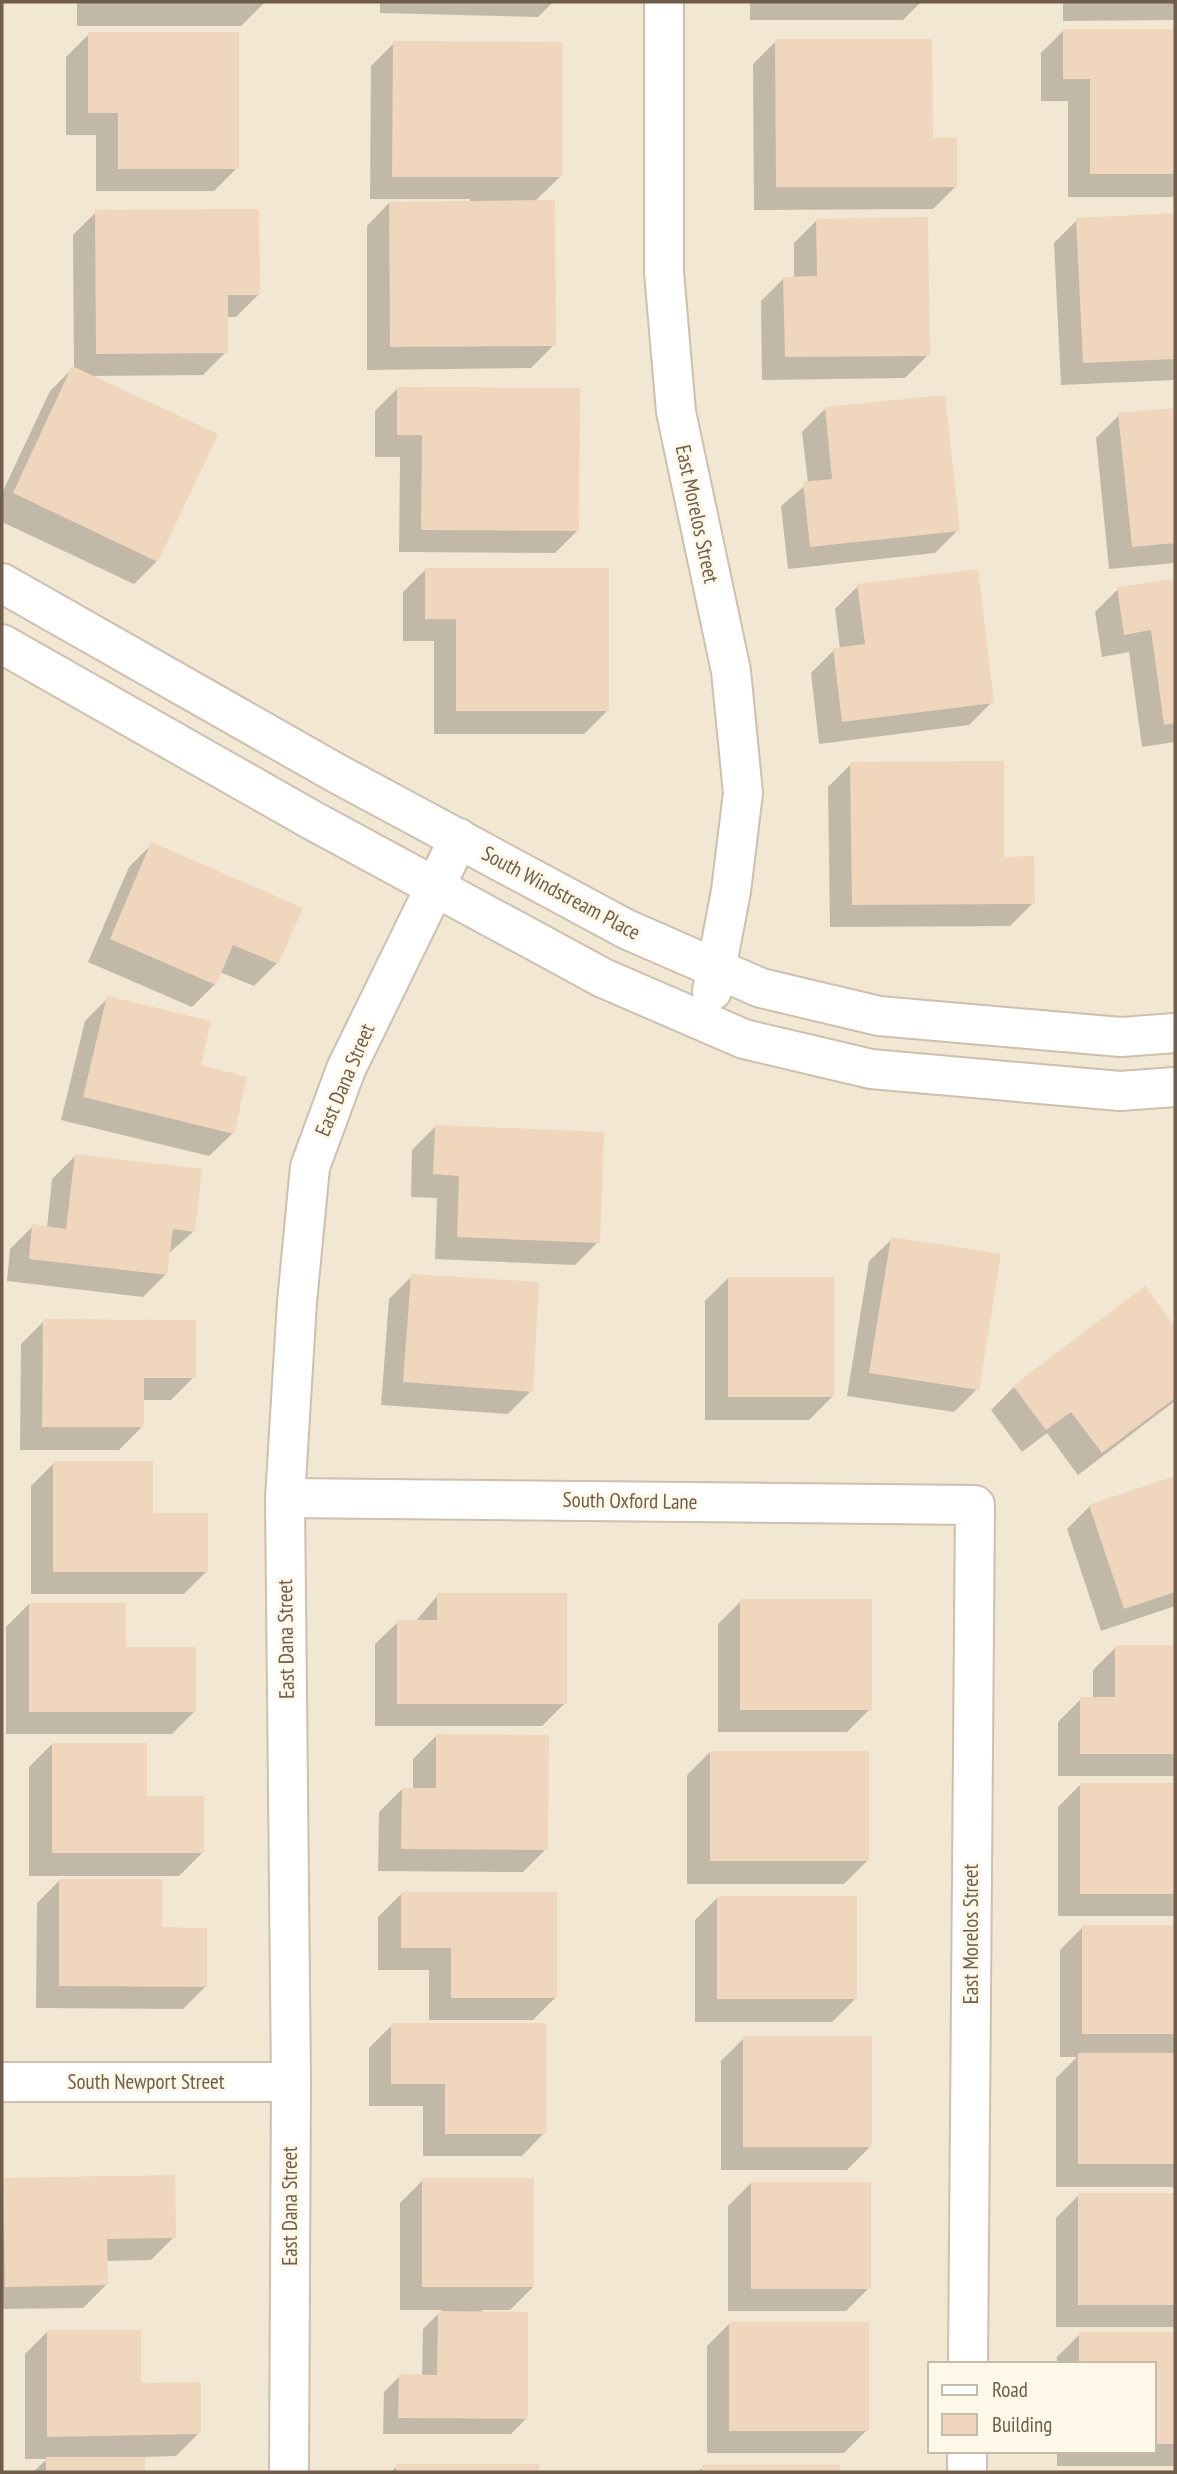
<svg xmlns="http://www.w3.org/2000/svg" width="1177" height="2474" font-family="'PT Sans Narrow',sans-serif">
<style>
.residential{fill:#f2e7d2;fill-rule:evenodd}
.shadow{fill:#0003}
.building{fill:#efd6bd}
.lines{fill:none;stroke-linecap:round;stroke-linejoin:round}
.minor-casing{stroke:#cebfae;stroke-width:42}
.minor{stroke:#fff;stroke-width:38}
.labels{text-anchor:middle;stroke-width:6;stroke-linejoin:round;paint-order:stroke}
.street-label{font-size:21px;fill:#715d4b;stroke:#fef8e9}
</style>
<rect width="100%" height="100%" fill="#fbf4e4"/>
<!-- residential -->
<path class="residential" d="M 2,2 L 1175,2 L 1175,2472 L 2,2472 ZM 930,2364 L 1154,2364 L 1154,2451 L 930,2451 Z"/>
<!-- shadow -->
<path class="shadow" d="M 77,2 L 264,2 L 264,3 L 241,26 L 77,26 Z
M 380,2 L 553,2 L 538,17 L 380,13 Z
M 750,2 L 921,2 L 903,20 L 750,20 Z
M 1063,2 L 1175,2 L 1175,20 L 1063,21 Z
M 1064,30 L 1175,30 L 1175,197 L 1068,197 L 1068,101 L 1041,101 L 1041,53 Z
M 89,34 L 237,168 L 214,191 L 96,191 L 96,135 L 66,135 L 66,57 Z
M 776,41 L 931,140 L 956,186 L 933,209 L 754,210 L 753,64 Z
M 394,43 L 560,177 L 534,202 L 554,345 L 531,368 L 367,370 L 367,226 L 389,203 L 470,203 L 470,199 L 370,199 L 371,66 Z
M 96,212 L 259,294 L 236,317 L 226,317 L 226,352 L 203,375 L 89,376 L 157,561 L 134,584 L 2,522 L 2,493 L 50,391 L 74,367 L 73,235 Z
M 1175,215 L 1175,380 L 1061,385 L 1054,243 L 1077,220 Z
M 817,220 L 928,355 L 905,378 L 762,380 L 761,301 L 784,278 L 794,278 L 794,243 Z
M 398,388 L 578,530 L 555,553 L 399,552 L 400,457 L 375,457 L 375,411 Z
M 825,409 L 958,530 L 935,553 L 788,569 L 781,506 L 808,483 L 802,432 Z
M 1175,409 L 1175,563 L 1109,569 L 1096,438 L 1119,415 Z
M 426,569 L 607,711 L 584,734 L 434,734 L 434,641 L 403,641 L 403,592 Z
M 1175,580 L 1175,742 L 1142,747 L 1129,652 L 1102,657 L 1095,612 L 1118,589 Z
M 858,586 L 992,702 L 969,725 L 819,744 L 811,673 L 834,650 L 840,649 L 835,609 Z
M 851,764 L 1002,859 L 1033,903 L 1010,926 L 830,927 L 828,787 Z
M 152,844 L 277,963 L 254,986 L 220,972 L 215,984 L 192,1007 L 88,962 L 129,867 Z
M 108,998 L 232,1134 L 209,1156 L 61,1120 L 85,1021 Z
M 435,1127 L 598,1242 L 575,1265 L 435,1259 L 437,1198 L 411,1197 L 412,1150 Z
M 75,1156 L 193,1232 L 168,1254 L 166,1274 L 143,1297 L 7,1281 L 10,1249 L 33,1226 L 47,1228 L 52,1179 Z
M 892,1239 L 977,1389 L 954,1412 L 847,1396 L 869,1261 Z
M 412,1276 L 531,1391 L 508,1414 L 381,1405 L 389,1299 Z
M 728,1278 L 832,1397 L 809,1420 L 705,1420 L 705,1301 Z
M 1144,1288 L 1175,1330 L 1175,1401 L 1078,1475 L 1047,1433 L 1022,1452 L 991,1410 L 1014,1387 Z
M 44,1321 L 194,1377 L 171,1400 L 142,1400 L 142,1427 L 119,1450 L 20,1450 L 21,1344 Z
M 54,1463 L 151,1514 L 207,1571 L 184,1594 L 31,1594 L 31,1486 Z
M 1175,1478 L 1175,1606 L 1101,1631 L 1067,1529 L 1090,1506 Z
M 438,1595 L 565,1703 L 542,1726 L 375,1726 L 375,1644 L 398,1622 L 415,1622 Z
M 741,1601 L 870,1709 L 847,1732 L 718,1732 L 718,1624 Z
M 29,1604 L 124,1649 L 195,1711 L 172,1734 L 6,1734 L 6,1627 Z
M 1116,1647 L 1175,1647 L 1175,1776 L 1058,1776 L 1058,1722 L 1081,1699 L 1093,1699 L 1093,1670 Z
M 436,1736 L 546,1849 L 523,1872 L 378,1871 L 379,1812 L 402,1789 L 413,1789 L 413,1759 Z
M 52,1744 L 145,1798 L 202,1853 L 179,1876 L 29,1876 L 29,1767 Z
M 710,1752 L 867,1861 L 844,1884 L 687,1884 L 687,1775 Z
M 1081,1784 L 1175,1784 L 1175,1916 L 1058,1916 L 1058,1807 Z
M 60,1880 L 160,1929 L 206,1986 L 183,2009 L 36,2008 L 37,1903 Z
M 401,1894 L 556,1997 L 533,2020 L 429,2020 L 429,1970 L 378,1970 L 378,1917 Z
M 718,1897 L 855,1999 L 832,2022 L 695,2022 L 695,1920 Z
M 1083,1927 L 1175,1927 L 1175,2187 L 1056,2187 L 1056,2078 L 1077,2057 L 1060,2057 L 1060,1950 Z
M 392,2025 L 544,2133 L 522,2156 L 423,2156 L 423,2106 L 369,2106 L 369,2048 Z
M 744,2038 L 870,2147 L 847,2170 L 721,2170 L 721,2061 Z
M 4,2180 L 174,2237 L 151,2260 L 106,2261 L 106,2285 L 83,2308 L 2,2309 Z
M 423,2180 L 533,2287 L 510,2310 L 482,2310 L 527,2418 L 511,2434 L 383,2434 L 384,2392 L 400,2376 L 422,2376 L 423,2329 L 442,2310 L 400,2310 L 400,2203 Z
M 751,2183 L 869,2288 L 846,2311 L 728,2311 L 728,2206 Z
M 1079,2195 L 1175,2195 L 1175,2327 L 1056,2327 L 1056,2218 Z
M 730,2323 L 867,2430 L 844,2453 L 707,2453 L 707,2346 Z
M 48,2331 L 139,2385 L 199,2433 L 176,2456 L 144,2457 L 144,2472 L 33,2472 L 47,2459 L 25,2459 L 25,2354 Z
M 1080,2334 L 1175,2334 L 1175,2466 L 1057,2466 L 1057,2451 L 1154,2451 L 1154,2364 L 1057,2364 L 1057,2357 Z
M 397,2466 L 537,2466 L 537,2472 L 391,2472 Z
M 703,2467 L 838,2467 L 838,2472 L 698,2472 Z"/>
<!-- building -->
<path class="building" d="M 1063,29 L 1175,29 L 1175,174 L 1090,174 L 1090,79 L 1063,79 Z
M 88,32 L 239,32 L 239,169 L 118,169 L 118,113 L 88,113 Z
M 775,39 L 932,39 L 933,138 L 957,137 L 957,187 L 776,187 Z
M 393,41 L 562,42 L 562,177 L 392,177 Z
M 555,200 L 556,346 L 390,347 L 389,202 Z
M 259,209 L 260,295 L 228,295 L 228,353 L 96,354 L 95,210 Z
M 1175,213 L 1175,359 L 1083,363 L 1076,218 Z
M 928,217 L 930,356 L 785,357 L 783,277 L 817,276 L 816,219 Z
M 72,366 L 218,434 L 158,562 L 13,493 Z
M 397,387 L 580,388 L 579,531 L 421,530 L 422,435 L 397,435 Z
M 945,395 L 960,531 L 810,547 L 803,482 L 832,479 L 825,407 Z
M 1175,408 L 1175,543 L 1132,547 L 1118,413 Z
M 425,568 L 609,568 L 609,711 L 456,711 L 456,619 L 425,619 Z
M 978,569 L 994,703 L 842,722 L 833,648 L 865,644 L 857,584 Z
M 1175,579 L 1175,723 L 1164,725 L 1151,630 L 1124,635 L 1117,587 Z
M 1004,761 L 1004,857 L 1034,856 L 1035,904 L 852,905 L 850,762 Z
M 151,842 L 303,908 L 278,964 L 233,945 L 216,985 L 110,939 Z
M 107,996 L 211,1021 L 201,1065 L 247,1077 L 234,1134 L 83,1097 Z
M 435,1125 L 604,1132 L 600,1243 L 457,1237 L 459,1176 L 433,1174 Z
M 75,1154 L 202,1169 L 195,1232 L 173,1229 L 167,1275 L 29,1259 L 32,1224 L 66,1229 Z
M 891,1237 L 1001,1254 L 979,1390 L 869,1373 Z
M 411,1274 L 539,1282 L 533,1392 L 403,1382 Z
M 728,1277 L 834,1277 L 834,1397 L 728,1397 Z
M 1145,1286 L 1175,1327 L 1175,1398 L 1102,1453 L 1071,1412 L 1046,1430 L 1013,1386 Z
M 43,1319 L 196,1320 L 196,1378 L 144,1378 L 144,1427 L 42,1427 Z
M 53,1461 L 153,1461 L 153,1513 L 208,1513 L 208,1572 L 53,1572 Z
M 1175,1476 L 1175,1592 L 1124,1609 L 1089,1505 Z
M 437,1593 L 567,1593 L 567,1704 L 397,1704 L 397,1620 L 437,1620 Z
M 740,1599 L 872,1599 L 872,1710 L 740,1710 Z
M 29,1603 L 126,1603 L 126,1647 L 196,1647 L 196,1712 L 29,1712 Z
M 1115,1645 L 1175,1645 L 1175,1754 L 1080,1754 L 1080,1697 L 1115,1697 Z
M 436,1734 L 549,1735 L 548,1850 L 401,1849 L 402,1788 L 436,1788 Z
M 52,1743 L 147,1743 L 147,1796 L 204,1796 L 204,1853 L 52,1853 Z
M 710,1751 L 869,1751 L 869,1861 L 710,1861 Z
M 1080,1783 L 1175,1783 L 1175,1894 L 1080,1894 Z
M 59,1879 L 162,1879 L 162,1927 L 207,1928 L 207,1987 L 59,1986 Z
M 401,1892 L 557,1892 L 557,1998 L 451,1998 L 451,1948 L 401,1948 Z
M 717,1896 L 857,1896 L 857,1999 L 717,1999 Z
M 1082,1925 L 1175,1925 L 1175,2034 L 1082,2034 Z
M 391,2023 L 546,2023 L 546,2134 L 445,2134 L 445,2084 L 391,2084 Z
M 743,2036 L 872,2036 L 872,2147 L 743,2147 Z
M 1078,2053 L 1175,2053 L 1175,2164 L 1078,2164 Z
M 175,2175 L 176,2238 L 107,2239 L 108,2285 L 5,2287 L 3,2178 Z
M 422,2178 L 534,2178 L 534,2287 L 422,2287 Z
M 751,2182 L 871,2182 L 871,2289 L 751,2289 Z
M 1078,2193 L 1175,2193 L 1175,2305 L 1078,2305 Z
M 438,2311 L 528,2312 L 528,2419 L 398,2418 L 399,2374 L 437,2375 Z
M 729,2322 L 869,2322 L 869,2431 L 729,2431 Z
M 47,2330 L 141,2330 L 141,2383 L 201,2382 L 201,2434 L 47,2437 Z
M 1079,2332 L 1175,2332 L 1175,2444 L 1154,2444 L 1154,2364 L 1079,2364 Z
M 46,2457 L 145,2457 L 145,2472 L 46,2472 Z
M 396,2464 L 539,2464 L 539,2472 L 396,2472 Z
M 702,2465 L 840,2465 L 840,2472 L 702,2472 Z"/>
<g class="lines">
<!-- minor casing -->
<g class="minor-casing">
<path id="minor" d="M 664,2 L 664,272 L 676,412 L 731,671 L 743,793 L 731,891 L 712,991
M 2,583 L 336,773 L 626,929 L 761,988 L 879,1016 L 1121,1037 L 1175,1033
M 2,644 L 310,819 L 603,978 L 744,1039 L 871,1069 L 1120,1091 L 1175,1087
M 285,1498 L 975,1505 L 968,2364
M 2,2082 L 291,2082
M 289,2472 L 291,2082 L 285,1498 L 297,1302 L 310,1167 L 346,1069 L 459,838
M 967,2472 L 967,2451"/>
</g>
<!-- minor -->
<use href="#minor" class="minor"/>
</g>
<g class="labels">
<!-- street labels -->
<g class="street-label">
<text transform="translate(697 514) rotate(78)" y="7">East Morelos Street</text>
<text transform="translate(561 893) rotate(28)" y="7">South Windstream Place</text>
<text transform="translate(345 1080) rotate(-67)" y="7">East Dana Street</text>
<text transform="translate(630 1501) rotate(1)" y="7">South Oxford Lane</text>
<text transform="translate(286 1639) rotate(-91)" y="7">East Dana Street</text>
<text transform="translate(971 1934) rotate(-90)" y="7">East Morelos Street</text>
<text x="146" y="2089">South Newport Street</text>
<text transform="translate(290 2206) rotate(-90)" y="7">East Dana Street</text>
</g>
</g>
<!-- border -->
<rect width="1177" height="2474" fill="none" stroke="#715d4b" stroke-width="7"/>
<!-- legend -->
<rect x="928" y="2362" width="228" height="91" fill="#fef8e9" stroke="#c6baaa" stroke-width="2"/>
<rect x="942" y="2385" width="35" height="10" fill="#ffffff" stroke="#c6baaa" stroke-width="2"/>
<text x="992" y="2397" font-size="21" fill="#715d4b">Road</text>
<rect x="942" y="2414" width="35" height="21" fill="#efd6bd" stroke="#c6baaa" stroke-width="2"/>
<text x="992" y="2432" font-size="21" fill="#715d4b">Building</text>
</svg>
